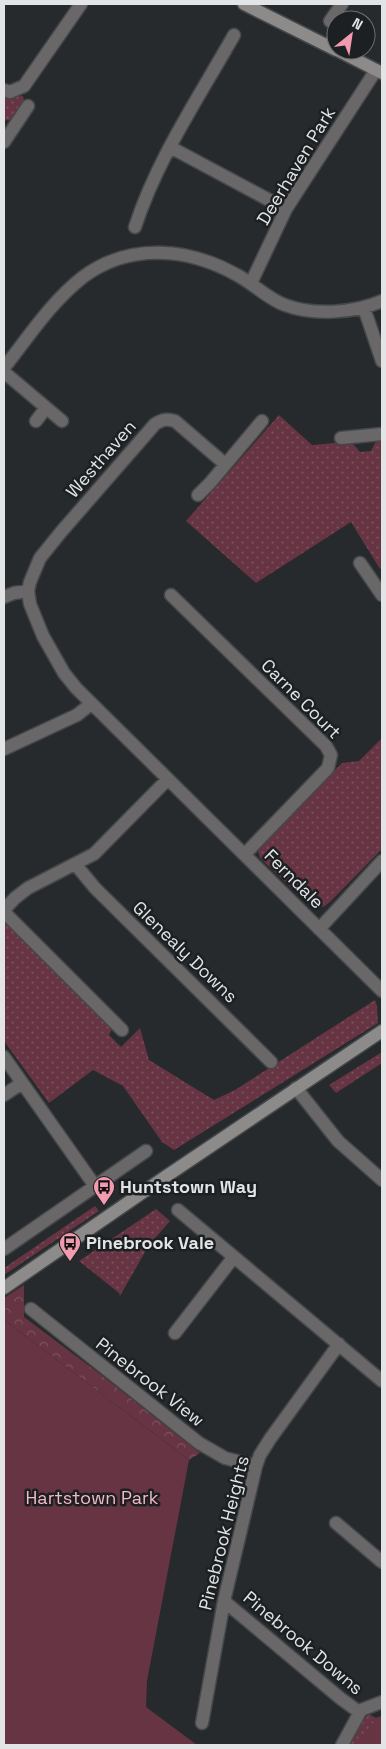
<svg xmlns="http://www.w3.org/2000/svg" width="386" height="1749" font-family="'Space Grotesk',sans-serif">
<style>
.grass{fill:url(#grass-dots)}
.forest{fill:url(#forest-crowns)}
.park{fill:#663442}
.lines{fill:none;stroke-linecap:round;stroke-linejoin:round}
.street-casing{stroke:#44484a;stroke-width:15}
.secondary-casing{stroke:#44484a;stroke-width:15}
.street{stroke:#696767;stroke-width:12}
.secondary{stroke:#8d8a8a;stroke-width:12}
.labels{text-anchor:middle;stroke-width:5;stroke-linejoin:round;paint-order:stroke}
.street-label{font-size:18px;fill:#e2e4e5;stroke:#1d2022}
.poi-label{font-size:18px;font-weight:bold;fill:#e2e4e5;stroke:#1d2022;text-anchor:start}
.park-label{font-size:18px;fill:#f5b8c6;stroke:#1d2022}
</style>
<defs>
<pattern id="grass-dots" width="8" height="8" patternUnits="userSpaceOnUse" patternTransform="scale(1.25)"><rect width="8" height="8" fill="#663442"/><path d="M2 2h.1M6 6h.1" fill="none" stroke="#7c515d" stroke-width="1.8" stroke-linecap="round"/></pattern>
<pattern id="forest-crowns" width="20" height="18" patternUnits="userSpaceOnUse" patternTransform="scale(1.25)"><rect width="20" height="18" fill="#663442"/><path d="M2 6a3 3 0 1 1 6 0M12 15a3 3 0 1 1 6 0" fill="none" stroke="#7c515d"/></pattern>
</defs>
<rect width="100%" height="100%" fill="#262a2c"/>
<!-- grass -->
<path class="grass" d="M 23,96 L 25,105 C 20,113 15,122 4,120 L 4,97 Z
M 279,415 L 312,445 L 348,442 L 354,445 L 360,452 L 371,451 L 375,443 L 382,439 L 382,567 L 380,569 L 351,522 L 256,583 L 186,521 Z
M 382,738 L 382,849 L 331,901 L 325,906 L 315,909 L 310,906 L 260,858 L 258,851 L 260,847 L 342,763 L 359,761 Z
M 4,921 L 111,1025 L 112,1029 L 109,1035 L 121,1047 L 140,1028 L 149,1060 L 214,1100 L 235,1090 L 375,1000 L 377,1006 L 378,1023 L 174,1150 L 162,1142 L 123,1086 L 93,1070 L 49,1103 L 4,1041 Z
M 382,1052 L 382,1063 L 336,1093 L 329,1085 Z
M 95,1206 L 99,1211 L 4,1275 L 4,1268 Z
M 156,1209 L 170,1221 L 149,1245 L 120,1296 L 119,1293 L 79,1261 Z
M 369,1714 L 376,1718 L 382,1716 L 382,1745 L 348,1745 L 358,1725 Z"/>
<!-- forest -->
<path class="forest" d="M 24,1285 L 24,1317 L 100,1374 L 200,1453 L 189,1460 L 4,1320 L 4,1298 Z"/>
<!-- park -->
<path class="park" d="M 4,1320 L 189,1460 L 147,1681 L 146,1707 L 197,1745 L 4,1745 Z
M 382,1716 L 382,1745 L 360,1745 L 376,1718 Z"/>
<g class="lines">
<!-- street casing -->
<g class="street-casing">
<path id="street" d="M 330,21 L 342,4
M 4,90 L 10,92 L 24,86 L 81,4
M 4,142 L 28,106
M 170,147 L 286,209
M 135,227 C 157,159 199,97 234,35
M 251,283 L 286,209 L 376,70
M 364,308 L 382,361
M 4,368 C 29,336 51,302 83,277 C 130,242 189,248 237,275 C 254,284 268,299 285,305 C 314,316 354,313 382,301
M 4,372 L 62,421
M 36,421 L 46,408
M 341,438 L 382,434
M 225,464 L 175,421 C 167,419 163,419 155,424 L 61,532 L 40,558 L 30,582 L 28,591 L 30,604 L 43,636 L 64,673 L 76,688 L 382,991
M 198,495 L 210,483 L 262,421
M 360,563 L 382,595
M 171,595 L 326,746 L 331,755 L 328,768 L 245,854
M 4,597 L 14,593 L 28,591
M 4,749 L 77,715 L 91,704
M 76,865 L 95,888 L 271,1062
M 4,910 L 15,898 L 28,888 L 94,854 L 168,779
M 4,912 L 122,1030
M 319,929 L 382,861
M 4,1057 L 95,1186
M 296,1088 L 338,1141 L 382,1180
M 4,1095 L 22,1083
M 178,1210 L 382,1381
M 4,1249 L 146,1151
M 31,1309 L 199,1443 L 225,1458 L 256,1466
M 175,1333 L 233,1258
M 336,1523 L 382,1562
M 224,1601 L 340,1698 L 359,1712
M 202,1723 L 224,1601 L 256,1466 L 260,1455 L 270,1439 L 339,1344
M 342,1745 L 361,1710 L 382,1702"/>
</g>
<!-- secondary casing -->
<g class="secondary-casing">
<path id="secondary" d="M 244,4 L 336,50
M 337,50 L 382,73
M 4,1288 L 165,1177 L 382,1031"/>
</g>
<!-- street -->
<use href="#street" class="street"/>
<!-- secondary -->
<use href="#secondary" class="secondary"/>
</g>
<!-- icons -->
<defs>
<g id="bus-pin" transform="scale(1.125)"><path d="M0 17L-7.5 6A9.5 9.5 0 1 1 7.5 6Z" fill="#f29ab0" stroke="#1d2022"/><path d="M-5-6H5V4H4V6H2V4H-2V6H-4V4H-5ZM-3.5-4V0h7V-4ZM-3.5 1.2v1.5H-2V1.2ZM2 1.2v1.5H3.5V1.2Z" fill="#111"/></g>
</defs>
<g fill-rule="evenodd">
<use href="#bus-pin" x="104" y="1187"/>
<use href="#bus-pin" x="70" y="1243"/>
</g>
<g class="labels">
<!-- street labels -->
<g class="street-label">
<text transform="translate(296 166) rotate(-59)" y="6">Deerhaven Park</text>
<text transform="translate(101 459) rotate(-49)" y="6">Westhaven</text>
<text transform="translate(301 699) rotate(45)" y="6">Carne Court</text>
<text transform="translate(294 879) rotate(45)" y="6">Ferndale</text>
<text transform="translate(185 952) rotate(44)" y="6">Glenealy Downs</text>
<text transform="translate(150 1382) rotate(38)" y="6">Pinebrook View</text>
<text transform="translate(224 1533) rotate(-76)" y="6">Pinebrook Heights</text>
<text transform="translate(303 1643) rotate(40)" y="6">Pinebrook Downs</text>
</g>
<!-- poi labels -->
<g class="poi-label">
<text x="120" y="1193">Huntstown Way</text>
<text x="86" y="1249">Pinebrook Vale</text>
</g>
<!-- park labels -->
<g class="park-label">
<text x="92" y="1504">Hartstown Park</text>
</g>
</g>
<!-- border -->
<rect width="386" height="1749" fill="none" stroke="#e2e4e5" stroke-width="10"/>
<!-- north arrow -->
<g transform="translate(351 35) rotate(30)"><circle r="24" fill="#1d2022" stroke="#6c6e70"/>
<path d="M0-4L9 19L0 12L-9 19Z" fill="#f29ab0"/>
<text y="-8" font-size="14" font-weight="bold" text-anchor="middle" fill="#e2e4e5">N</text>
</g>
</svg>
